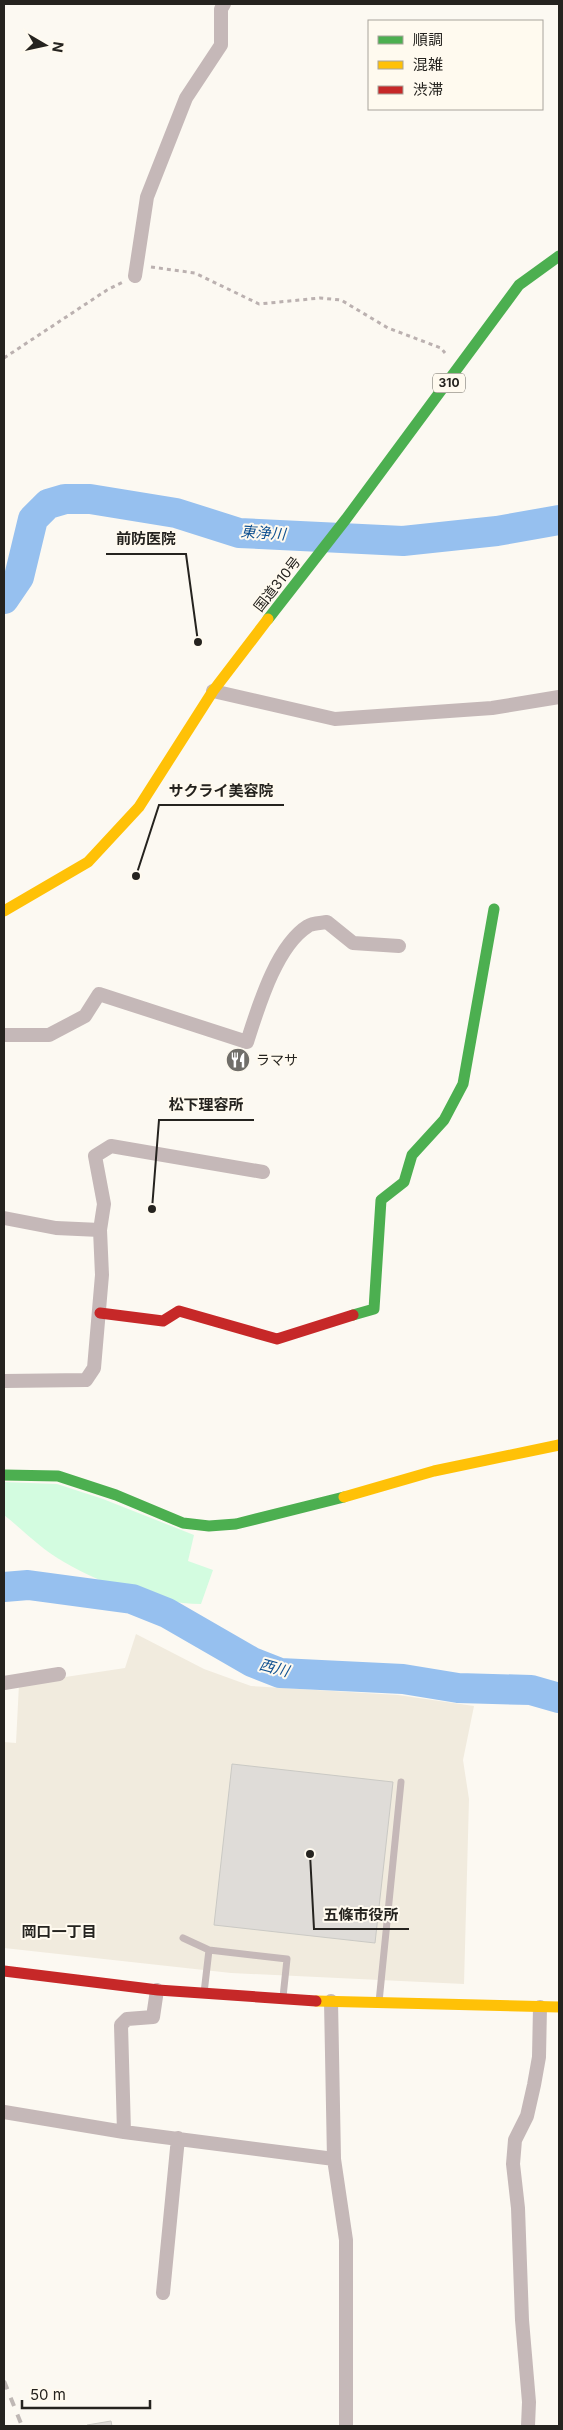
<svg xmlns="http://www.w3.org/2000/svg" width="563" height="2430" font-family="Inter,'Noto Sans JP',sans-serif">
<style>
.built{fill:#f1ebde}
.green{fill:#d3fce0}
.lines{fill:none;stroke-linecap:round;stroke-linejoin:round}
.river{stroke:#96c0ef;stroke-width:30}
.building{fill:#dfdcd8;stroke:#cac9c4}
.path{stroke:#bbb1b0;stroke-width:3;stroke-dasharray:4 4;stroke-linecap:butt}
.lane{stroke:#c5b8b8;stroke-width:7}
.street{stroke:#c5b8b8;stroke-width:14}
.fast{stroke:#4caf50;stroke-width:11}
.slow{stroke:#ffc107;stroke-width:11}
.jam{stroke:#c62828;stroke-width:11}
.rail{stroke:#bfb8b5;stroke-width:4;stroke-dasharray:9 9;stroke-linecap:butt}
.labels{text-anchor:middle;stroke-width:4;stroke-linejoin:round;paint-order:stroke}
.shield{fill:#fffaef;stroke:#66645d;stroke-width:1}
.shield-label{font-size:12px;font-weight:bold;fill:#25231f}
.street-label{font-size:14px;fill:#25231f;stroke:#fffaef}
.poi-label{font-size:14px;fill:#25231f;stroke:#fffaef;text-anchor:start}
.water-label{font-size:15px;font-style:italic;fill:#105191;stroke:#fffaef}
.neighbourhood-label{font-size:15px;font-weight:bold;fill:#25231f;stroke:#fffaef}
.leader{fill:none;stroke:#25231f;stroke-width:2}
.callout-dot{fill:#25231f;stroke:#fffaef;stroke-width:2}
.callout-label{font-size:15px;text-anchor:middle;font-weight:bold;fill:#25231f;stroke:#fffaef;stroke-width:4;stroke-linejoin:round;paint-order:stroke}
</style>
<rect width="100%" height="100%" fill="#fcf9f2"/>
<!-- built -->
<path class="built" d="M 136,1634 L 204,1669 L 251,1686 L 398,1695 L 474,1706 L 463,1760 L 469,1799 L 464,1984 L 231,1973 L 4,1948 L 4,1742 L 16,1743 L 19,1684 L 125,1668 Z"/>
<!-- green -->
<path class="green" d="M 4,1482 L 57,1484 L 103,1499 L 194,1535 L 188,1561 L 213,1570 L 201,1604 C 153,1603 106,1586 64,1562 C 42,1550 23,1530 4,1515 Z"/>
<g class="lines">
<!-- river -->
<path class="river" d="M 4,599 L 19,577 L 33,519 L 48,504 L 65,499 L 90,499 L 176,513 L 239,533 L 403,541 L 497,531 L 559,520
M 4,1587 L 28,1585 L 132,1599 L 167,1613 L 252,1662 L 280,1673 L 403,1679 L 458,1688 L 531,1690 L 559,1698"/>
</g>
<!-- building -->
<path class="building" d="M 232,1764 L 393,1782 L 375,1943 L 214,1925 Z
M 111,2421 L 112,2426 L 87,2426 L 87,2425 Z"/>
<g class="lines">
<!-- path -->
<path class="path" d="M 151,267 L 195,273 L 259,304 L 320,298 L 341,300 L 388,328 L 441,348 L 445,353
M 4,358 L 107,290 L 123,282"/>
<!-- lane -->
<path class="lane" d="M 183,1938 L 209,1950
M 204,1993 L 209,1950 L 287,1959 L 283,1997
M 379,2002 L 401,1782"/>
<!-- street -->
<path class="street" d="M 135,276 L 147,197 L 186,98 L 221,45 L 221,9 L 224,4
M 213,691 L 335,719 L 492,708 L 559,697
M 4,1035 L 49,1035 L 85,1016 L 99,994 L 247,1042 C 258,1008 276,946 308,926 C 312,923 321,923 327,922 L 353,943 L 399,946
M 4,1218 L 56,1228 L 100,1230 L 102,1275 L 94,1368 L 86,1380 L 4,1381
M 100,1230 L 104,1204 L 95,1156 L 111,1146 L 263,1172
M 4,1683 L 59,1674
M 331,2001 L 334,2159 L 346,2240 L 346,2426
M 4,2112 L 124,2132 L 334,2159
M 124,2132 L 121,2025 L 127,2019 L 153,2017 L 157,1990
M 163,2293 L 178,2138
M 528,2426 L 529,2402 L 522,2320 L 518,2208 L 513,2164 L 515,2140 L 527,2116 L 534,2085 L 539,2057 L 540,2007"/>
<!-- fast -->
<path class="fast" d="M 268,619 L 346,519 L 519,285 L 559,256
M 353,1315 L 374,1309 L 381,1200 L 404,1182 L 412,1155 L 444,1120 L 463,1084 L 494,909
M 4,1475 L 58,1476 L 116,1495 L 183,1523 L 209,1526 L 236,1524 L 344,1497"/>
<!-- slow -->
<path class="slow" d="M 4,911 L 88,862 L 139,807 L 213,691 L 268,619
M 344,1497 L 434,1471 L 559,1445
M 316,2001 L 559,2007"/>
<!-- jam -->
<path class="jam" d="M 100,1313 L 163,1321 L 179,1311 L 277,1339 L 353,1315
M 4,1971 L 158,1990 L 316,2001"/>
<!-- rail -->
<path class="rail" d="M 4,2381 L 22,2426"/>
</g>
<!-- icons -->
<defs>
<g id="restaurant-disc" transform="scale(1.25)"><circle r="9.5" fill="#706e69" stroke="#fffaef"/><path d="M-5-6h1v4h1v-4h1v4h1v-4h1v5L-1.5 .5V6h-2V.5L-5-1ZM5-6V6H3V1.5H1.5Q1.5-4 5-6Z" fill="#fff"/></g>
</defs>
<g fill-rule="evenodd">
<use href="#restaurant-disc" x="238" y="1060"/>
</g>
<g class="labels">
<!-- shield labels -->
<rect class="shield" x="433" y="373.5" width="32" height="19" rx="4"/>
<g class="shield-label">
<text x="449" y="387">310</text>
</g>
<!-- street labels -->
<g class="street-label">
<text transform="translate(277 584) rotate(-52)" y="5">国道310号</text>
</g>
<!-- poi labels -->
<g class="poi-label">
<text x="256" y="1065">ラマサ</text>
</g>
<!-- water labels -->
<g class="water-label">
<text transform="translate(263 533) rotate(4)" y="5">東浄川</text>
<text transform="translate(274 1668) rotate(15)" y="5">西川</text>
</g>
<!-- neighbourhood labels -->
<g class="neighbourhood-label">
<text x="59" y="1937">岡口一丁目</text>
</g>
</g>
<!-- callouts -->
<path class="leader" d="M198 642L186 554H106M136 876L159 805H284M152 1209L159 1120H254M310 1854L314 1929H409"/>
<g class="callout-dot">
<circle cx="198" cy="642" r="5"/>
<circle cx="136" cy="876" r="5"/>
<circle cx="152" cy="1209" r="5"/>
<circle cx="310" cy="1854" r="5"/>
</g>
<g class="callout-label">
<text x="146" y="544">前防医院</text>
<text x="221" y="796">サクライ美容院</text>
<text x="206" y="1110">松下理容所</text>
<text x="361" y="1920">五條市役所</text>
</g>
<!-- border -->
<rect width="563" height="2430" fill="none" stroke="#25231f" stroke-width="10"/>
<!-- legend -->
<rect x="368" y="20" width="175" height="90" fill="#fffaef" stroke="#a8a49c"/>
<rect x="378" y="36" width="25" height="8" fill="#4caf50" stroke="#a8a49c"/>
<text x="413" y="45" font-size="15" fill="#25231f">順調</text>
<rect x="378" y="61" width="25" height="8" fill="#ffc107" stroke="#a8a49c"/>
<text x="413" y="70" font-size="15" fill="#25231f">混雑</text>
<rect x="378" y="86" width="25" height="8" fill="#c62828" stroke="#a8a49c"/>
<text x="413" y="95" font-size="15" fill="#25231f">渋滞</text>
<!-- north arrow -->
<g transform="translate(45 45) rotate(99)" stroke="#fffaef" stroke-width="4" paint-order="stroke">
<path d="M0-4L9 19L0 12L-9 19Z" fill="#25231f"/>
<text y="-8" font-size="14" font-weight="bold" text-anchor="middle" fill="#25231f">N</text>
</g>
<!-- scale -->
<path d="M22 2400v8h128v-8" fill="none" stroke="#25231f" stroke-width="2.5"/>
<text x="30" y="2400" font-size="15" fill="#25231f" stroke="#fffaef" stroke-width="4" paint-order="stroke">50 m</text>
</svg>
